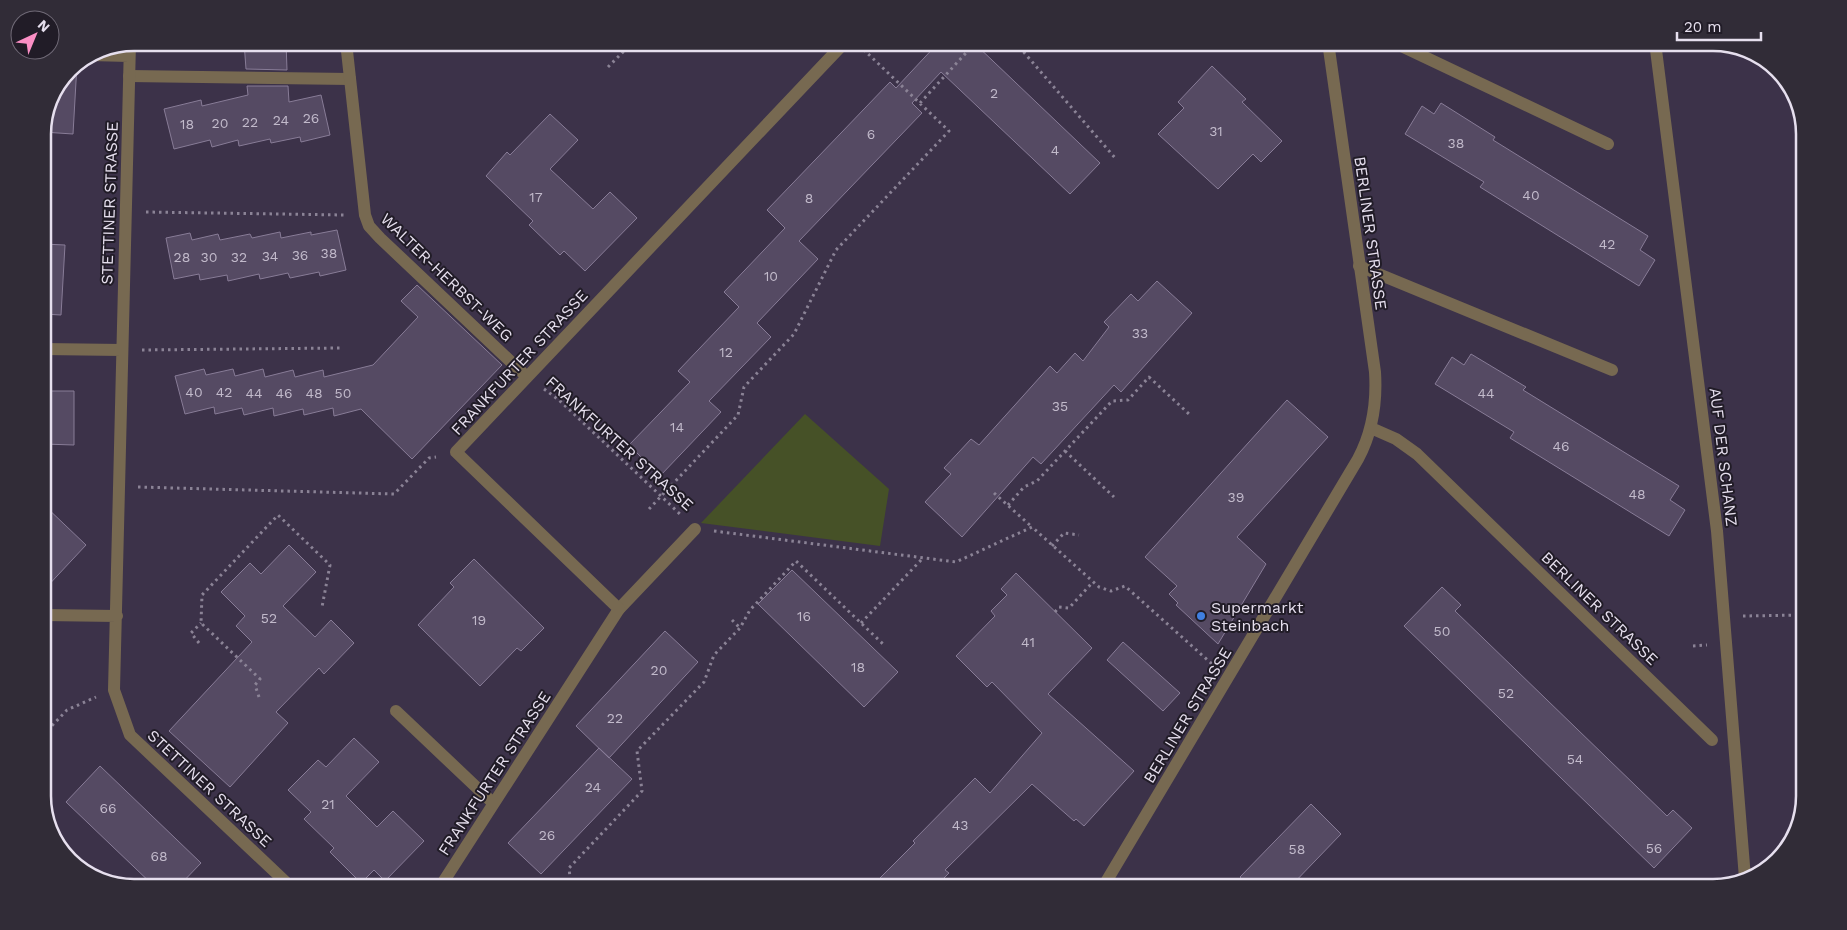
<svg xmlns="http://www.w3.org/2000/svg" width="1847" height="930" font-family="'Work Sans',sans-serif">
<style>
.green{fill:#465127}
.building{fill:#554a63;stroke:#887c97}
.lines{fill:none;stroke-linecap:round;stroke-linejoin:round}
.path{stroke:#8b8396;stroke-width:3;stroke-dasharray:2.5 4;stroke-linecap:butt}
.service{stroke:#776951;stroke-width:12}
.minor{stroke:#776951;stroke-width:12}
.shop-dot{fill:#3f7fe0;stroke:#211c27;stroke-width:2}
.labels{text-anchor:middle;stroke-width:4;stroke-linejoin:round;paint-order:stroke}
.number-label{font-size:14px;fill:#c2bacb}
.street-label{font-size:16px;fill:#e6dfee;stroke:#211c27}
.poi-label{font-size:16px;fill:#e6dfee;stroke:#211c27;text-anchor:start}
.rim{fill:none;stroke:#e6dfee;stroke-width:2.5}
</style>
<rect width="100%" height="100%" fill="#3c3249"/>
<!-- green -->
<path class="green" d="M 805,414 L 889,489 L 880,546 L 701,523 Z"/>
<!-- building -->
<path class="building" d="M 244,42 L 286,42 L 287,70 L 246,69 Z
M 939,42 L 973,42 L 1100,163 L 1070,194 L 941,72 L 912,103 L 922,113 L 799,241 L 818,259 L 757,323 L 771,337 L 709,401 L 721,412 L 660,476 L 629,445 L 690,382 L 678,371 L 739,307 L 724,292 L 785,228 L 767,210 L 890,82 L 896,88 Z
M 77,64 L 73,134 L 43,132 L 43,128 L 70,69 Z
M 1212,66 L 1246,99 L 1242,102 L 1282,141 L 1261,162 L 1253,154 L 1218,189 L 1158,134 L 1184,108 L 1178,102 Z
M 247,86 L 288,86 L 289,102 L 321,95 L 330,135 L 301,142 L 300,137 L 271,143 L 270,139 L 239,146 L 238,140 L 212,147 L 210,140 L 174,149 L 164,109 L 201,100 L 202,106 L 248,95 Z
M 1441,103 L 1495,137 L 1493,140 L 1648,236 L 1640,250 L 1655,260 L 1639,286 L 1480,187 L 1484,182 L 1405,134 L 1422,106 L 1434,114 Z
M 550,114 L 578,140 L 550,169 L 593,209 L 610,192 L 637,218 L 585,271 L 564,251 L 560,255 L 529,225 L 533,221 L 486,176 L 507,152 L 510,155 Z
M 337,230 L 346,270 L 320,276 L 319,272 L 290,278 L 288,273 L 260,279 L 259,274 L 228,281 L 227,275 L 200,280 L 199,274 L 174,279 L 166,238 L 190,233 L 192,240 L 218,234 L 220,240 L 250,234 L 252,238 L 280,232 L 281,238 L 311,232 L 311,235 Z
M 43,244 L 65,245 L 61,315 L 43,314 Z
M 1157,281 L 1192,313 L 1121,392 L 1114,385 L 1041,464 L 1033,457 L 962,537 L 925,502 L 951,474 L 944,468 L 971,439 L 979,445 L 1050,366 L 1057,373 L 1075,353 L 1083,361 L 1109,327 L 1104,322 L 1131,294 L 1138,301 Z
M 417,285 L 502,365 L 412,459 L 361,409 L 334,416 L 333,408 L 304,415 L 303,409 L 274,416 L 273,408 L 244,415 L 242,408 L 215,414 L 214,407 L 185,414 L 175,376 L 204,369 L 206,375 L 233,369 L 235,376 L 263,369 L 265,377 L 293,370 L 295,377 L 323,370 L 324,377 L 373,365 L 418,317 L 401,301 Z
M 1471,354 L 1526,387 L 1523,390 L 1679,486 L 1670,500 L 1685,510 L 1669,536 L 1510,438 L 1514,432 L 1435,384 L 1452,357 L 1464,365 Z
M 43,391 L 74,391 L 74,445 L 43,444 Z
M 1287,400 L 1328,437 L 1237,537 L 1266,564 L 1218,644 L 1176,605 L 1178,603 L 1169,594 L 1177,586 L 1145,557 Z
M 43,504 L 86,545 L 43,591 Z
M 289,545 L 316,572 L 283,606 L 315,637 L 331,620 L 354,643 L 324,674 L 319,668 L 276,712 L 288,723 L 230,787 L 169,731 L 252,642 L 236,626 L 245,616 L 221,592 L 250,563 L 261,574 Z
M 474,559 L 544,628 L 521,651 L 517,648 L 480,686 L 418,625 L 454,587 L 450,583 Z
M 792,570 L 898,672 L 864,707 L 758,604 Z
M 1016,573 L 1092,648 L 1048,694 L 1134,771 L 1084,826 L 1076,819 L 1074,821 L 1032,784 L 945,870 L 949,873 L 934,888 L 870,888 L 915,843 L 913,841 L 975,778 L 990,793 L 1042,733 L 992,682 L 987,687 L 956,656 L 995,616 L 991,611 L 1007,595 L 1001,589 Z
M 1442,587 L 1461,605 L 1455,611 L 1667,816 L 1673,810 L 1692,828 L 1654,868 L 1404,626 Z
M 665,631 L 698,662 L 609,758 L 576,726 Z
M 1123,642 L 1180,693 L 1163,711 L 1107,660 Z
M 354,738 L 379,762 L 346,796 L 377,827 L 393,811 L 424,841 L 385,881 L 374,870 L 361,883 L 330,852 L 334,848 L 304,819 L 311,812 L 288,790 L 318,760 L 326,767 Z
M 599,748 L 632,779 L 541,874 L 508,843 Z
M 100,766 L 201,863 L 177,888 L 156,888 L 66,802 Z
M 1311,804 L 1341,834 L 1289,888 L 1251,888 L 1240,877 Z"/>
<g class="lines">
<!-- path -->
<path class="path" d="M 1015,42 L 1116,159
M 608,67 L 633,42
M 920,103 L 976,42
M 146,212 L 344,215
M 142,350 L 341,348
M 544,389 L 559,400 L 681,515
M 1065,451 L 1114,497
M 138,487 L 394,494 L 429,458 L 436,457
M 994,493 L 1032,527
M 1008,505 L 1024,487 L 1037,481 L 1112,401 L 1128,400 L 1149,377 L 1189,414
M 649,509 L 738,415 L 744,387 L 794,334 L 836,250 L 949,131 L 864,50
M 714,531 L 956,562 L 1032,527 L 1099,587 L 1111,591 L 1125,586 L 1212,664
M 1052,546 L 1064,533 L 1079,535
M 1055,612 L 1059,607 L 1069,608 L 1092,583
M 1743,616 L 1804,615
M 732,620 L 740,628
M 861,623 L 923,558
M 199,643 L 191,633 L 201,623
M 1693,646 L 1707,645
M 259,697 L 255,685 L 260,679 L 201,623 L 202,595 L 278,515 L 330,565 L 322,607
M 43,735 L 67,710 L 96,697
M 571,887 L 569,868 L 642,791 L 637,751 L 704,682 L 714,655 L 740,628 L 750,610 L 796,561 L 884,645"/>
<!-- service -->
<path class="service" d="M 1393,42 L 1608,144
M 1655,42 L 1717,531 L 1745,878
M 129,76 L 350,79
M 1359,266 L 1612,370
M 619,609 L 695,529
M 396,711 L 493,803"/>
<!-- minor -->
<path class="minor" d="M 346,42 L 365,215 L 369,226 L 380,238 L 527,377
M 130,43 L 114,690 L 130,735 L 291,887
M 90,55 L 129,56
M 43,349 L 122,350
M 1371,428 L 1396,439 L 1417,454 L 1712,740
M 43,615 L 117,616
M 440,887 L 619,609 L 456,452 L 845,42
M 1103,887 L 1358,459 C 1373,431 1377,403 1375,372 L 1328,42"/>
</g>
<!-- markers -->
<circle class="shop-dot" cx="1201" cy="616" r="5"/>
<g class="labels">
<!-- number labels -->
<g class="number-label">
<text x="994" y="98">2</text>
<text x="311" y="123">26</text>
<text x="281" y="125">24</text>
<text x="250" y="127">22</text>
<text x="220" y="128">20</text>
<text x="187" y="129">18</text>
<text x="1216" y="136">31</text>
<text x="871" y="139">6</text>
<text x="1456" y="148">38</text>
<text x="1055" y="155">4</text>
<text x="1531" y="200">40</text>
<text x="536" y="202">17</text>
<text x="809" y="203">8</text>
<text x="1607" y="249">42</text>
<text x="329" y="258">38</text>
<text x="300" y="260">36</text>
<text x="270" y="261">34</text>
<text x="182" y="262">28</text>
<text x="209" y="262">30</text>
<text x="239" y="262">32</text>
<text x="771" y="281">10</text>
<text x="1140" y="338">33</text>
<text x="726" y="357">12</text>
<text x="194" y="397">40</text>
<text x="224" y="397">42</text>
<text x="254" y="398">44</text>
<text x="284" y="398">46</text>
<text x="314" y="398">48</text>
<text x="343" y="398">50</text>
<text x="1486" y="398">44</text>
<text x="1060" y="411">35</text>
<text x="677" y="432">14</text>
<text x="1561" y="451">46</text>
<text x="1637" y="499">48</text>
<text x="1236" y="502">39</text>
<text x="804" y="621">16</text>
<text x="269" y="623">52</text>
<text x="479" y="625">19</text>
<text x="1442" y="636">50</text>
<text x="1028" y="647">41</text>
<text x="858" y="672">18</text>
<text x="659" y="675">20</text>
<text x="1506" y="698">52</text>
<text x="615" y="723">22</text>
<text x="1575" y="764">54</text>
<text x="593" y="792">24</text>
<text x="328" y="809">21</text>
<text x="108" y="813">66</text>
<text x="960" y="830">43</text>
<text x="547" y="840">26</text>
<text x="1654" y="853">56</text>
<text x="1297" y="854">58</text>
<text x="159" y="861">68</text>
</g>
<!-- street labels -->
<g class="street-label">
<text transform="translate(109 203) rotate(-88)" y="6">STETTINER STRASSE</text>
<text transform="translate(1371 233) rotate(82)" y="6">BERLINER STRASSE</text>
<text transform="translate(447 277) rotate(44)" y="6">WALTER-HERBST-WEG</text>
<text transform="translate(519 362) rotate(-47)" y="6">FRANKFURTER STRASSE</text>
<text transform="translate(620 443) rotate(42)" y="6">FRANKFURTER STRASSE</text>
<text transform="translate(1724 457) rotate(83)" y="6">AUF DER SCHANZ</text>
<text transform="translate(1600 608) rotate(44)" y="6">BERLINER STRASSE</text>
<text transform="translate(1187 715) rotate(-59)" y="6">BERLINER STRASSE</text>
<text transform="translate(494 773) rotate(-57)" y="6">FRANKFURTER STRASSE</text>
<text transform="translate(210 788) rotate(43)" y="6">STETTINER STRASSE</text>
</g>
<!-- poi labels -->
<g class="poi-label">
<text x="1211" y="613">Supermarkt<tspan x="1211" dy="18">Steinbach</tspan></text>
</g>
</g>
<!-- crop -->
<path d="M0 0H1847V930H0ZM134 51H1713A83 83 0 0 1 1796 134V796A83 83 0 0 1 1713 879H134A83 83 0 0 1 51 796V134A83 83 0 0 1 134 51Z" fill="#312c37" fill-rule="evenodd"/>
<path class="rim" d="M134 51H1713A83 83 0 0 1 1796 134V796A83 83 0 0 1 1713 879H134A83 83 0 0 1 51 796V134A83 83 0 0 1 134 51Z"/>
<!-- north arrow -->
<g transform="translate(35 35) rotate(44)"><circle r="24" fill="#211c27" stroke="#706a77"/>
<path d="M0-4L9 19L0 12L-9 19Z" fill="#fb8fc5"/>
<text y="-8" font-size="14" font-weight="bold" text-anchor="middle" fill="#e6dfee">N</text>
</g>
<!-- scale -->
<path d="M1677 32v8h84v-8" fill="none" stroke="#e6dfee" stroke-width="2.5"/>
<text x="1684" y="32" font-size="15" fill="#e6dfee" stroke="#211c27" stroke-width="4" paint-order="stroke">20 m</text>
</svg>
